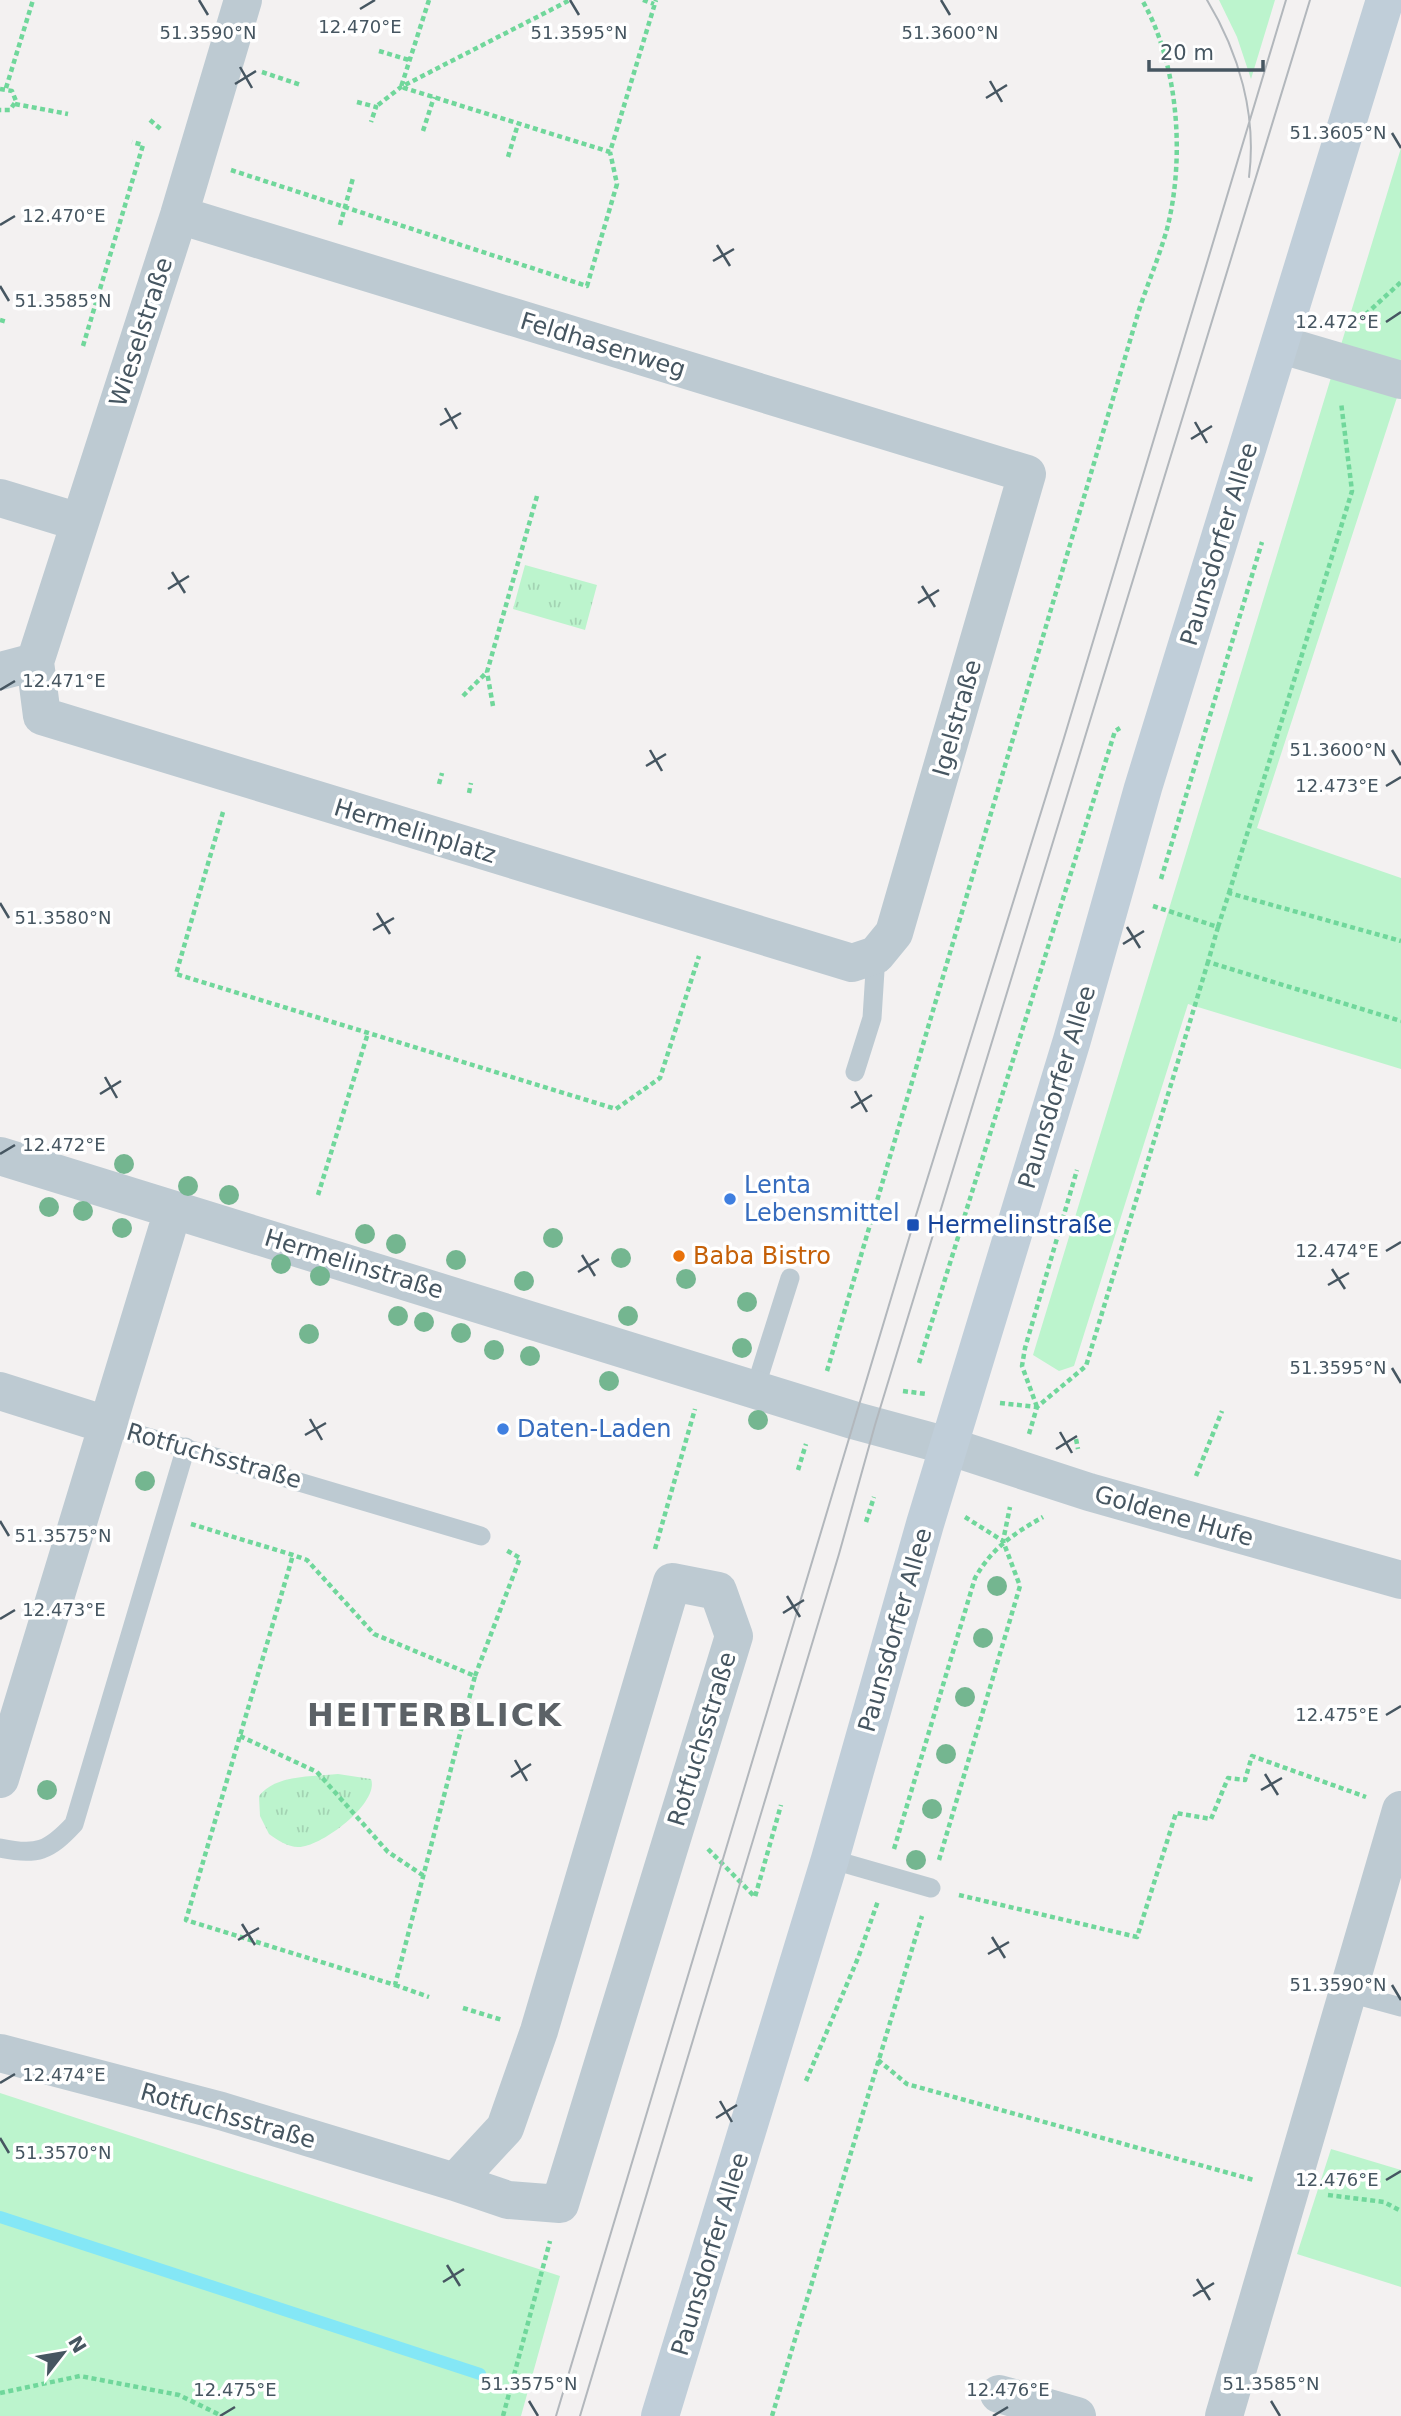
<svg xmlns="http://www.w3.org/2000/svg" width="1401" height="2416" font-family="'DejaVu Sans',sans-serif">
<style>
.grass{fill:#bcf4cd}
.park{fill:url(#park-tufts)}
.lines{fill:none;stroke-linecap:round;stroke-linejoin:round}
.stream{stroke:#84e7f6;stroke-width:12}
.path{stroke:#70d79b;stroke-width:4.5;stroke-dasharray:5 3.5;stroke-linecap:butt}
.service{stroke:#bdcad2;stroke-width:19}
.minor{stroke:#bdcad2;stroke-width:38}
.secondary{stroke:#c0ced9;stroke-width:38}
.tram{stroke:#b2b7bc;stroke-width:2}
.tree{fill:#74b690}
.ticks{fill:none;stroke:#465661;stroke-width:2.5}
.shop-dot{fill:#3f7fe0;stroke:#fff;stroke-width:2.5}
.transit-dot{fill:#1a4fb4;stroke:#fff;stroke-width:2.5}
.food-dot{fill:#e8710a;stroke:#fff;stroke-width:2.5}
.labels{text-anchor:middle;stroke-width:7;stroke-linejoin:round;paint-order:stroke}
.street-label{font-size:24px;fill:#465661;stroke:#fff}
.shop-label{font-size:24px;fill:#366cbe;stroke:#fff;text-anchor:start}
.transit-label{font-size:24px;fill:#164399;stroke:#fff;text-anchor:start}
.food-label{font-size:24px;fill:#c56008;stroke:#fff;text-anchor:start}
.district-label{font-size:32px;font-weight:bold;letter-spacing:2px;fill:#5c6267;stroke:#fff}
.ticks-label{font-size:18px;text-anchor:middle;fill:#465661;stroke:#fff;stroke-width:7;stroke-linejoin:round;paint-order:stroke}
</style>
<defs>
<pattern id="park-tufts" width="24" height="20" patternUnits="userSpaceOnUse" patternTransform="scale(1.75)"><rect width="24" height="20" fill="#bcf4cd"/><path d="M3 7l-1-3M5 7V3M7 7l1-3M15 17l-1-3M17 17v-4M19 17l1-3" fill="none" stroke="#a3d3b3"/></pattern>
</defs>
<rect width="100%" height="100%" fill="#f3f1f1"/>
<!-- grass -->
<path class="grass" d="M 1219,0 L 1275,0 L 1251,79 L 1237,37 Z
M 1401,148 L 1401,385 L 1257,828 L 1401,878 L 1401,1069 L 1188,1004 L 1074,1366 L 1059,1371 L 1033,1355 Z
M 0,2093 L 560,2276 L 521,2416 L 0,2416 Z
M 1331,2149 L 1401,2170 L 1401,2287 L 1297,2254 Z"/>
<!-- park -->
<path class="park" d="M 525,565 L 597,585 L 585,630 L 513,609 Z
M 338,1774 L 371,1779 C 380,1803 320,1848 298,1847 C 288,1847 277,1840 269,1834 L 260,1816 L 259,1796 C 276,1774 313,1777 338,1774 Z"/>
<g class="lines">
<!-- stream -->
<path class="stream" d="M 0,2217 L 480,2374"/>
<!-- path -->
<path class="path" d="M 429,0 L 401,87 L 610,152 L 656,0
M 643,0 L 654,4
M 379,51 L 409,60
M 262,72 L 301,85
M 6,88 L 33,0
M 0,89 L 12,91 L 16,101 L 10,110 L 0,110
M 357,102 L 376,107 L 371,122
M 15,104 L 68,114
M 378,105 L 401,87 L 570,0
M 150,120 L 163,131
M 423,131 L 434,97
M 508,157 L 518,124
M 231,170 L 587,286 L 617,184 L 610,152
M 340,225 L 353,178
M 0,320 L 7,322
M 1353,326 L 1401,282
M 83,346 L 143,145 L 132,142
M 463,696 L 487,672
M 493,706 L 487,672 L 537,496
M 439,784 L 442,773
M 469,793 L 471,783
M 223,812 L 176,974 L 616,1109 L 660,1078 L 699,956
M 1161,879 L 1262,542
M 1229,893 L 1352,491 L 1341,402
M 1153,906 L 1218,927 L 1208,962 L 1401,1021
M 1218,927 L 1229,893 L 1401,941
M 318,1195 L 368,1033
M 919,1363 L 1115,731 L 1120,728
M 827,1371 L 1139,310 C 1148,283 1159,257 1167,229 C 1185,159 1179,64 1142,0
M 903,1391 L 926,1394
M 1000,1403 L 1037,1407
M 1037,1407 L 1022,1366 L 1025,1348 L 1077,1170
M 1029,1434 L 1037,1407 L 1086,1366 L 1208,962
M 1076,1439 L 1078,1449
M 798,1470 L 806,1444
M 1196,1476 L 1222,1411
M 965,1517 L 1003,1541
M 866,1522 L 874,1497
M 191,1524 L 293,1555 L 307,1560 L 374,1634 L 475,1676 L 395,1985 L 186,1920 L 293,1555
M 655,1549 L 695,1409
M 475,1676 L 520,1558 L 506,1550
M 240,1736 L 317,1772 L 388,1852 L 424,1876
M 708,1849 L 755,1897 L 781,1805
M 894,1849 L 975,1578 C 992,1548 1013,1534 1043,1517
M 939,1860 L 1020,1586 L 1003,1541 L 1010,1507
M 959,1895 L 1137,1937 L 1176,1813 L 1211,1819 L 1228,1778 L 1245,1780 L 1252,1756 L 1366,1797
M 395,1985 L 429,1997
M 463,2008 L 502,2020
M 878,2060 L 907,2084 L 1254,2180
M 806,2081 L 858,1958 L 878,1901
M 1328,2195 L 1384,2202 L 1401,2211
M 0,2393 L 80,2376 L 179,2395 L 222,2416
M 503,2416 L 550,2241
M 772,2416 L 922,1916"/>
<!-- service -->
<path class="service" d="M 855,1072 L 872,1018 L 876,955
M 755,1389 L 790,1278
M 107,1425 L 481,1536
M 0,1848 C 37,1856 49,1851 74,1824 L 186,1447
M 830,1859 L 931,1888
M 1346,1992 L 1401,2007"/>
<!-- minor -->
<path class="minor" d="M 179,215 L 1027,474 L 894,933 L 876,955 L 852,963 L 42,716 L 35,662 L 179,215 L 243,0
M 1282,345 L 1401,380
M 0,498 L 79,522
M 0,671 L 35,662
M 0,1156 L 856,1421 L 948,1446 L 1089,1492 L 1401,1580
M 0,1391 L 107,1425
M 0,1779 L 173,1210
M 0,2053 L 221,2111 L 455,2182 L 505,2128 L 539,2031 L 672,1582 L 718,1591 L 734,1636 L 560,2204 L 508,2200 L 455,2182
M 999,2394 L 1077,2416
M 1224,2416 L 1401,1810"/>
<!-- secondary -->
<path class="secondary" d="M 660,2416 L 830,1859 L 925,1524 L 1072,1040 L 1143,788 L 1385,0"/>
<!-- tram -->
<path class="tram" d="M 1207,0 C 1239,53 1257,115 1249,177
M 556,2416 L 913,1225 L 1064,738 L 1286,0
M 580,2416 L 839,1554 L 875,1425 L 1310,0"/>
</g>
<!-- trees -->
<g class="tree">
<circle cx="124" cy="1164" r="10"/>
<circle cx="188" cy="1186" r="10"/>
<circle cx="229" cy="1195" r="10"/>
<circle cx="49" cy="1207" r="10"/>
<circle cx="83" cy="1211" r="10"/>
<circle cx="122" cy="1228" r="10"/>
<circle cx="365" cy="1234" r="10"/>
<circle cx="553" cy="1238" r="10"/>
<circle cx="396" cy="1244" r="10"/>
<circle cx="621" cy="1258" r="10"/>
<circle cx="456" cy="1260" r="10"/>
<circle cx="281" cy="1264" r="10"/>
<circle cx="320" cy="1276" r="10"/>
<circle cx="686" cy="1279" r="10"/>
<circle cx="524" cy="1281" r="10"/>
<circle cx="747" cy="1302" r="10"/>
<circle cx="398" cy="1316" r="10"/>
<circle cx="628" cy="1316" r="10"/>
<circle cx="424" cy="1322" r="10"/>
<circle cx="461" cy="1333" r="10"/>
<circle cx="309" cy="1334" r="10"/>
<circle cx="742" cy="1348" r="10"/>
<circle cx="494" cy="1350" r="10"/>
<circle cx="530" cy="1356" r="10"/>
<circle cx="609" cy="1381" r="10"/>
<circle cx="758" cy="1420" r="10"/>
<circle cx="145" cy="1481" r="10"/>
<circle cx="997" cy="1586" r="10"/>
<circle cx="983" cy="1638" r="10"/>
<circle cx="965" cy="1697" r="10"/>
<circle cx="946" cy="1754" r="10"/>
<circle cx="47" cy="1790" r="10"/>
<circle cx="932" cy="1809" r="10"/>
<circle cx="916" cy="1860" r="10"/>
</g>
<!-- ticks -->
<path class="ticks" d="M 199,0 L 208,15M 570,0 L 579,15M 941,0 L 950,15M 360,9 L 375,0M 240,67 L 252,88M 990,81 L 1002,102M 235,84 L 256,71M 986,98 L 1007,85M 1392,133 L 1401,148M 0,225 L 15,216M 717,245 L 730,266M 713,261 L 734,249M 0,286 L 9,301M 1386,322 L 1401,312M 445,408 L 457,429M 1195,422 L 1207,443M 440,425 L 461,413M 1191,439 L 1212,426M 172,572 L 185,593M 922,586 L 935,607M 168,589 L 189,576M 918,603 L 939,590M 0,690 L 15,681M 650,750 L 662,771M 1392,750 L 1401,765M 646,766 L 666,754M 1386,786 L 1401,777M 0,903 L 9,918M 377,913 L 390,934M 1127,927 L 1140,948M 373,930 L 394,918M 1123,944 L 1144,931M 105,1077 L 117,1098M 855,1091 L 867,1112M 100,1094 L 121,1081M 851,1108 L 872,1095M 0,1154 L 15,1145M 1386,1251 L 1401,1242M 582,1255 L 595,1276M 1332,1269 L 1345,1289M 578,1272 L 599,1259M 1328,1285 L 1349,1273M 1392,1368 L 1401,1383M 310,1419 L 322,1440M 1060,1432 L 1072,1453M 305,1435 L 326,1423M 1056,1449 L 1077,1436M 0,1521 L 9,1536M 787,1596 L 800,1617M 783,1613 L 804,1600M 0,1619 L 15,1610M 1386,1715 L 1401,1706M 515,1760 L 527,1781M 1265,1774 L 1278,1795M 511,1777 L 531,1764M 1261,1790 L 1282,1778M 242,1924 L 255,1945M 992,1937 L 1005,1958M 238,1940 L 259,1928M 988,1954 L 1009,1942M 1392,1985 L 1401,2000M 0,2083 L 15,2074M 720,2101 L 732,2122M 716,2118 L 737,2105M 0,2138 L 9,2153M 1386,2180 L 1401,2171M 447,2265 L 460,2286M 1197,2279 L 1210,2300M 443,2282 L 464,2269M 1193,2296 L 1214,2283M 529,2401 L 538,2416M 1271,2401 L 1280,2416M 220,2416 L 235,2407M 993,2416 L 1008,2407"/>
<!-- markers -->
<g class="shop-dot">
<circle cx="730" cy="1199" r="7"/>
<circle cx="503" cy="1429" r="7"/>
</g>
<rect class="transit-dot" x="906" y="1218" width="14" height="14" rx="3.5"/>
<circle class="food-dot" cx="679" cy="1256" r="7"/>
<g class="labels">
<!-- street labels -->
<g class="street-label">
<text transform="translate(141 332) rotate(-72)" y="8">Wieselstraße</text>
<text transform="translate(603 345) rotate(17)" y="8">Feldhasenweg</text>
<text transform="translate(1219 544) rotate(-73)" y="8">Paunsdorfer Allee</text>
<text transform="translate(957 718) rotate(-74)" y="8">Igelstraße</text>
<text transform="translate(415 831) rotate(17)" y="8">Hermelinplatz</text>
<text transform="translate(1057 1087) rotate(-73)" y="8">Paunsdorfer Allee</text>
<text transform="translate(354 1264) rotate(17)" y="8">Hermelinstraße</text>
<text transform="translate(214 1456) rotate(16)" y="8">Rotfuchsstraße</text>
<text transform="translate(1174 1516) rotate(16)" y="8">Goldene Hufe</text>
<text transform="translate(895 1630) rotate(-74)" y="8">Paunsdorfer Allee</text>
<text transform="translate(702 1739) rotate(-73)" y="8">Rotfuchsstraße</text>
<text transform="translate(228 2116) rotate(16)" y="8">Rotfuchsstraße</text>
<text transform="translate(710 2254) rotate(-73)" y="8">Paunsdorfer Allee</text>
</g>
<!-- shop labels -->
<g class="shop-label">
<text x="744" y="1193">Lenta<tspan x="744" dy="28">Lebensmittel</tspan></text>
<text x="517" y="1437">Daten-Laden</text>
</g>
<!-- transit labels -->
<g class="transit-label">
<text x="927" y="1233">Hermelinstraße</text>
</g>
<!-- food labels -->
<g class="food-label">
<text x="693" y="1264">Baba Bistro</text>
</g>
<!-- district labels -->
<g class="district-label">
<text x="435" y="1726">HEITERBLICK</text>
</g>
</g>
<g class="ticks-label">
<text x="360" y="33">12.470°E</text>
<text x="208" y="39">51.3590°N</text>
<text x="579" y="39">51.3595°N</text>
<text x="950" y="39">51.3600°N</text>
<text x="1338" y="139">51.3605°N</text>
<text x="64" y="222">12.470°E</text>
<text x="63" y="307">51.3585°N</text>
<text x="1337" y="328">12.472°E</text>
<text x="64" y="687">12.471°E</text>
<text x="1338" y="756">51.3600°N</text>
<text x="1337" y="792">12.473°E</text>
<text x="63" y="924">51.3580°N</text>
<text x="64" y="1151">12.472°E</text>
<text x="1337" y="1257">12.474°E</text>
<text x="1338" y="1374">51.3595°N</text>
<text x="63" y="1542">51.3575°N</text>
<text x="64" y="1616">12.473°E</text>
<text x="1337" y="1721">12.475°E</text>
<text x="1338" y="1991">51.3590°N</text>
<text x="64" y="2081">12.474°E</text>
<text x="63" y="2159">51.3570°N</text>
<text x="1337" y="2186">12.476°E</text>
<text x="529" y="2390">51.3575°N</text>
<text x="1271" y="2390">51.3585°N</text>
<text x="235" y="2396">12.475°E</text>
<text x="1008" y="2396">12.476°E</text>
</g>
<!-- north arrow -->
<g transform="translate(63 2353) rotate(59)" stroke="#ffffff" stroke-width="5" paint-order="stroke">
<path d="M0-5L12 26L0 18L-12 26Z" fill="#465661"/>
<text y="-10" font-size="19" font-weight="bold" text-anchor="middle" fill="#465661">N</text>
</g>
<!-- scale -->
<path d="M1149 60v10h114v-10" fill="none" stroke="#465661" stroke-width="3.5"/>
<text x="1160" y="60" font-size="21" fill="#465661" stroke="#ffffff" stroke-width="5" paint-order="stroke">20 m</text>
</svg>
